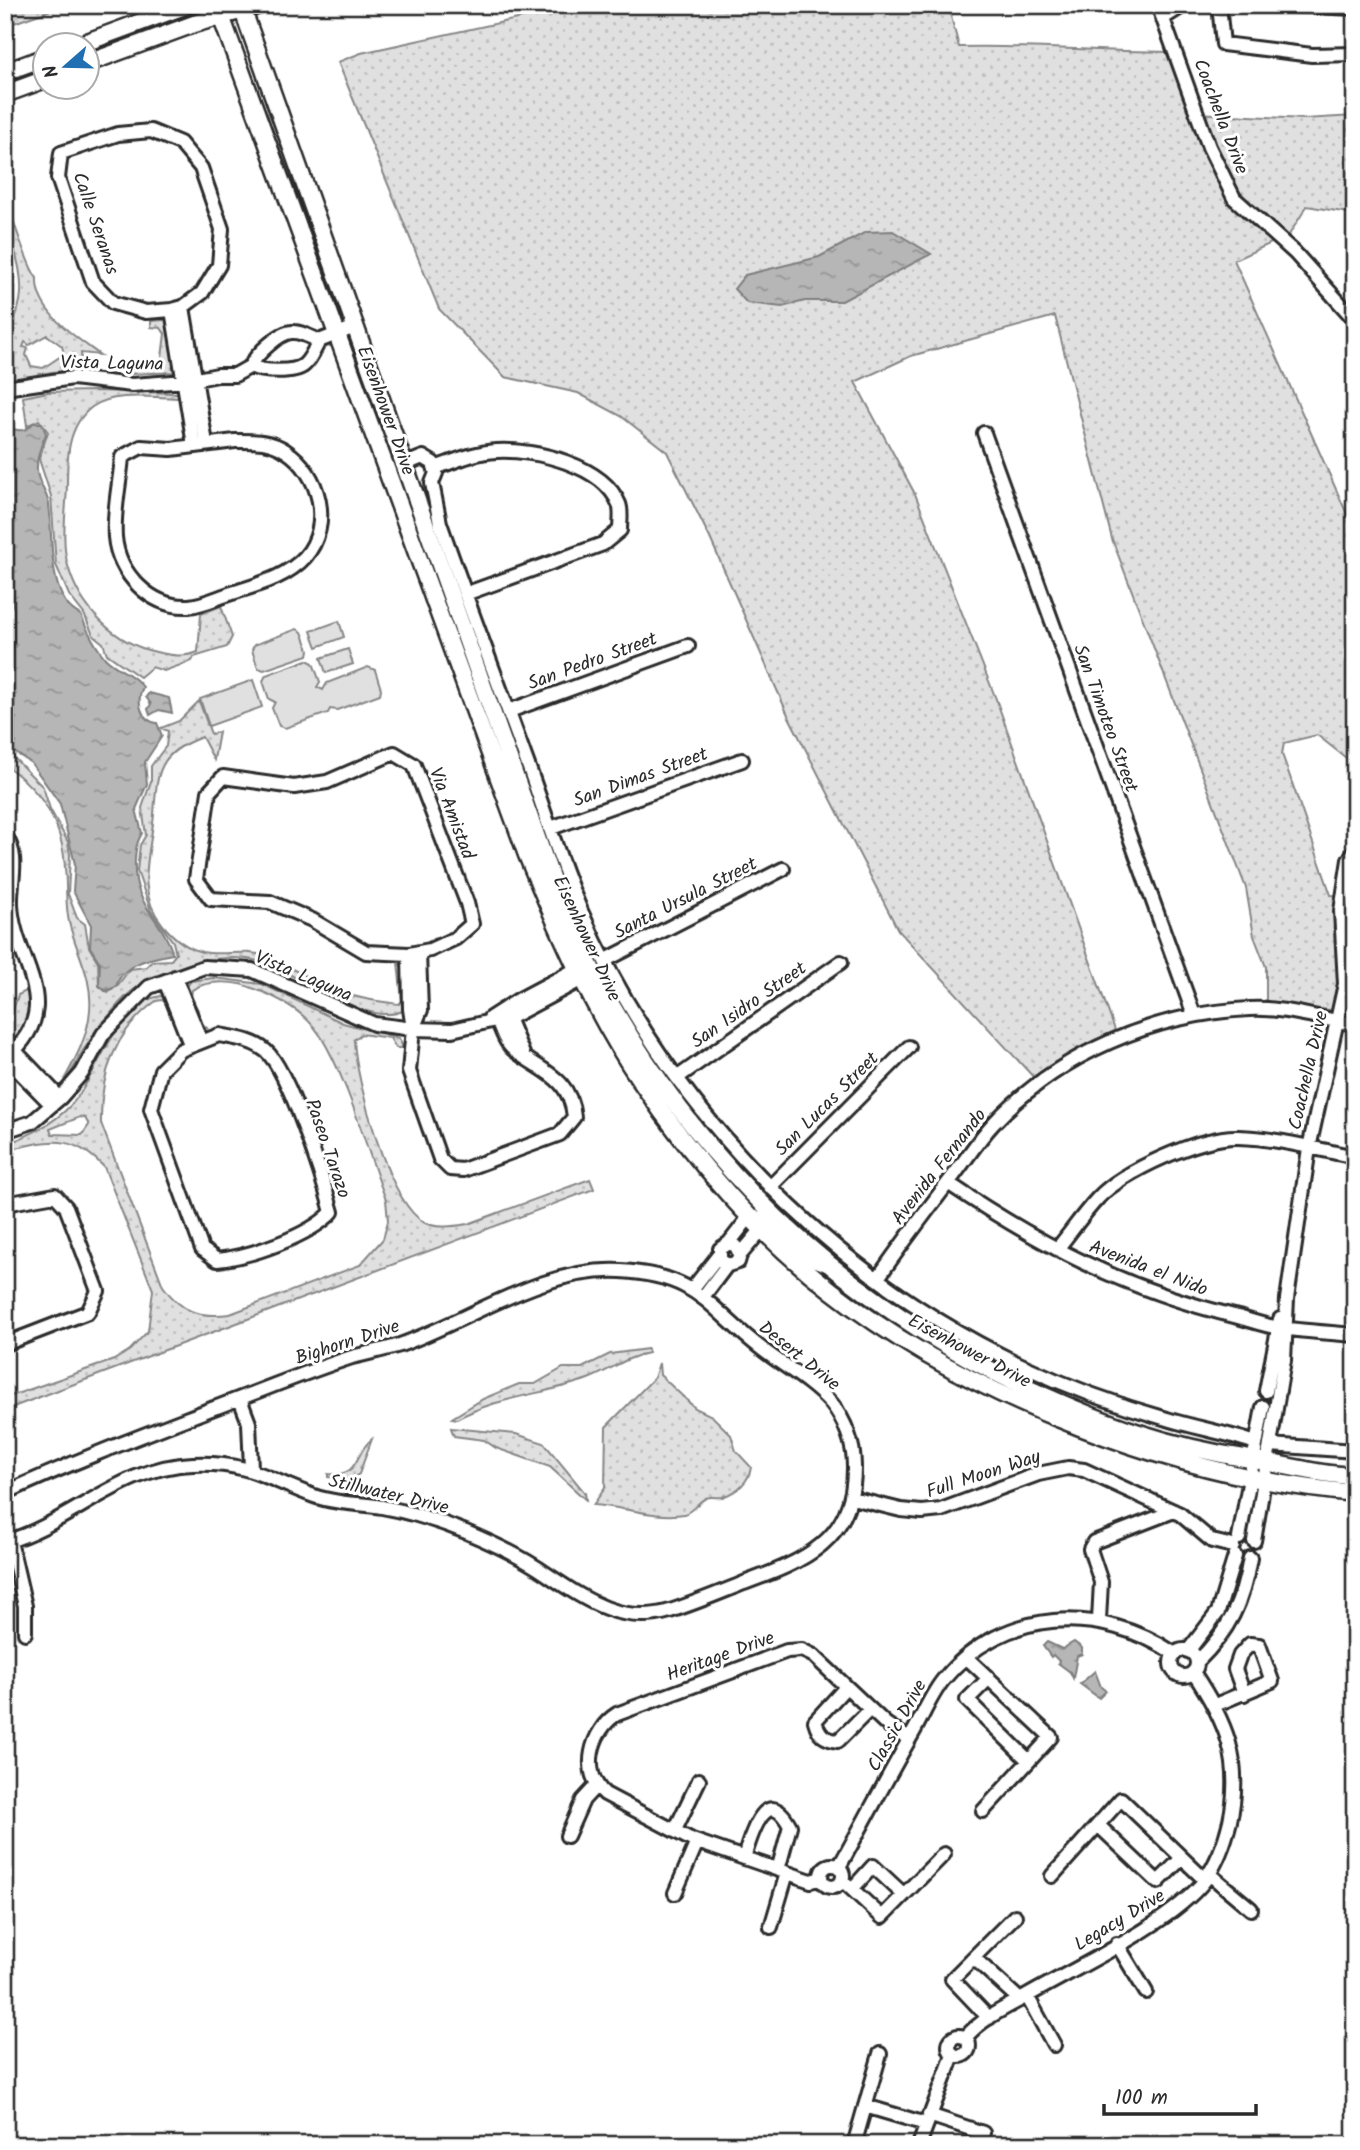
<svg xmlns="http://www.w3.org/2000/svg" width="1360" height="2150" font-family="Kalam,sans-serif">
<style>
.grass{fill:url(#grass-dots);stroke:#868686;stroke-width:2;fill-rule:evenodd}
.pitch{fill:#e0e0e0;stroke:#868686;stroke-width:2}
.water{fill:url(#water-ripples);stroke:#7e7e7e;stroke-width:2}
.lines{fill:none;stroke-linecap:round;stroke-linejoin:round}
.minor-casing{stroke:#2b2b2b;stroke-width:18}
.tertiary-casing{stroke:#2b2b2b;stroke-width:19}
.secondary-casing{stroke:#2b2b2b;stroke-width:21}
.minor{stroke:#fff;stroke-width:12}
.tertiary{stroke:#fff;stroke-width:14}
.secondary{stroke:#fff;stroke-width:16}
.labels{text-anchor:middle;stroke-width:6;stroke-linejoin:round;paint-order:stroke}
.street-label{font-size:19px;fill:#2b2b2b;stroke:#fff}
</style>
<defs>
<pattern id="grass-dots" width="8" height="8" patternUnits="userSpaceOnUse" patternTransform="scale(1.75)"><rect width="8" height="8" fill="#e0e0e0"/><path d="M2 2h.1M6 6h.1" fill="none" stroke="#c0c0c0" stroke-width="1.8" stroke-linecap="round"/></pattern>
<pattern id="water-ripples" width="26" height="14" patternUnits="userSpaceOnUse" patternTransform="scale(1.75)"><rect width="26" height="14" fill="#b6b6b6"/><path d="M2 4q2-2 4 0t4 0M15 11q2-2 4 0t4 0" fill="none" stroke="#949494"/></pattern>
</defs>
<rect width="100%" height="100%" fill="#fff"/>
<filter id="ink" filterUnits="userSpaceOnUse"><feTurbulence type="fractalNoise" baseFrequency=".0143" numOctaves="2"/><feDisplacementMap in="SourceGraphic" scale="14" xChannelSelector="R" yChannelSelector="G"/><feConvolveMatrix kernelMatrix="1 2 1 2 8 2 1 2 1" color-interpolation-filters="sRGB"/></filter>
<g filter="url(#ink)">
<!-- grass -->
<path class="grass" d="M 5,5 L 65,5 L 5,26 Z
M 581,5 L 948,5 L 959,47 C 1032,45 1104,52 1177,52 L 1197,113 L 1304,119 L 1355,116 L 1355,214 L 1307,206 L 1289,235 L 1234,260 L 1355,532 L 1355,765 L 1317,735 L 1284,743 L 1282,754 L 1331,895 L 1349,896 L 1355,875 L 1355,956 L 1337,955 L 1338,999 L 1331,1010 L 1266,1004 L 1266,967 L 1254,936 L 1246,888 L 1112,539 L 1055,316 L 911,356 L 855,382 L 915,494 L 996,699 L 1116,1033 L 1036,1080 L 898,930 L 788,715 L 710,538 L 667,452 L 621,416 L 578,393 L 505,377 L 439,309 L 338,62 L 361,53 Z
M 5,203 L 10,208 C 12,219 30,271 37,278 C 35,312 76,337 100,355 L 81,353 L 82,370 L 52,372 L 5,382 C 5,371 2,355 6,344 C 11,327 20,312 21,293 C 23,260 5,234 5,203 ZM 47,335 L 62,346 L 64,354 L 43,368 L 31,366 L 26,355 L 28,348 L 23,347 L 25,342 L 29,345 Z
M 165,320 L 169,322 L 178,366 L 174,372 L 132,374 L 130,364 L 161,365 L 165,334 L 161,328 L 151,327 L 151,321 Z
M 93,391 L 177,393 L 181,398 C 155,398 113,391 92,407 C 67,426 67,458 67,486 C 66,512 61,541 68,566 C 79,607 114,643 156,652 C 170,655 183,658 198,652 L 201,614 L 221,606 L 232,637 L 227,647 L 194,657 L 192,661 L 164,671 L 152,667 L 140,677 L 107,654 L 103,643 L 93,635 L 84,614 L 69,595 L 56,565 L 51,496 L 39,459 L 48,432 L 39,420 L 27,426 L 23,397 L 48,392 Z
M 199,701 L 211,734 L 219,732 L 214,760 L 202,737 C 158,753 157,771 154,814 C 151,855 134,890 163,925 C 173,937 186,948 202,952 C 222,956 245,949 265,956 C 289,965 309,980 332,989 C 353,998 377,1001 399,1004 L 402,1001 L 398,962 L 405,972 L 405,1010 C 364,1030 300,972 258,961 C 223,952 180,964 149,980 C 118,996 104,1024 84,1049 C 77,1059 74,1073 64,1080 C 76,1058 88,1036 90,1010 C 93,977 76,952 69,922 C 65,904 67,886 65,868 C 63,824 41,790 5,765 L 5,749 L 43,787 L 50,809 L 68,842 L 70,855 L 68,894 L 77,918 L 85,924 L 89,947 L 98,962 L 99,986 L 108,992 L 117,986 L 130,969 L 146,967 L 152,961 L 171,960 L 176,954 L 173,942 L 151,911 L 137,871 L 140,845 L 146,835 L 142,808 L 151,781 L 151,766 L 166,746 L 168,731 L 161,728 L 179,721 Z
M 214,978 L 262,984 L 343,1023 L 399,1038 L 403,1048 L 396,1048 L 390,1038 L 361,1034 L 354,1040 C 356,1080 388,1203 425,1223 C 438,1229 455,1226 468,1224 L 590,1179 L 594,1189 L 5,1410 L 5,1398 L 114,1360 L 130,1350 L 148,1331 L 153,1290 L 104,1167 C 71,1132 48,1140 5,1151 L 5,1145 C 29,1135 52,1125 70,1106 C 98,1077 116,1000 162,996 L 170,1006 L 162,1000 L 156,1001 C 115,1031 100,1073 101,1123 L 163,1286 C 181,1312 199,1318 230,1314 L 360,1265 L 383,1239 L 388,1221 L 386,1200 C 366,1148 349,1082 320,1035 C 305,1012 279,998 255,989 C 237,981 209,979 192,990 L 191,997 L 198,1010 L 199,1021 L 208,1029 C 195,1024 186,1000 186,987 L 191,981 ZM 80,1117 L 85,1118 L 89,1125 L 82,1135 L 52,1134 L 50,1129 Z
M 28,990 C 31,1013 22,1035 5,1051 L 5,1018 L 12,1013 L 18,995 Z
M 648,1349 L 648,1353 C 626,1357 609,1371 588,1379 C 544,1395 498,1396 457,1419 L 452,1418 L 483,1399 L 519,1384 L 535,1384 L 563,1368 L 582,1368 L 610,1354 Z
M 659,1363 L 660,1375 L 695,1408 L 712,1416 L 731,1435 L 736,1451 L 751,1467 C 749,1482 737,1492 722,1497 C 717,1498 711,1496 706,1498 C 698,1502 692,1512 684,1514 C 655,1519 622,1506 593,1505 L 605,1488 L 606,1427 L 654,1378 Z
M 451,1428 L 516,1434 L 544,1443 L 585,1493 L 586,1500 L 550,1467 L 496,1448 L 484,1440 L 454,1436 Z
M 372,1439 L 359,1474 L 351,1479 L 328,1477 L 328,1474 C 362,1477 353,1453 372,1439 Z"/>
<!-- pitch -->
<path class="pitch" d="M 339,621 L 344,637 L 317,647 L 311,631 Z
M 297,629 L 302,632 L 309,650 L 308,655 L 264,670 L 258,668 L 252,650 L 254,645 Z
M 348,649 L 353,664 L 326,673 L 321,658 Z
M 307,660 L 313,663 L 320,682 L 317,687 L 323,690 L 327,683 L 368,667 L 375,670 L 381,689 L 380,694 L 337,710 L 330,709 L 328,713 L 285,728 L 279,726 L 272,708 L 275,702 L 269,699 L 263,681 L 266,675 Z
M 253,680 L 262,707 L 209,726 L 200,699 Z"/>
<!-- water -->
<path class="water" d="M 893,231 L 931,254 L 842,301 L 805,301 L 782,307 L 747,303 L 734,289 L 745,275 L 819,257 L 866,232 Z
M 33,423 L 42,423 L 46,434 C 41,446 36,458 37,471 C 38,484 47,491 49,505 C 53,537 47,601 81,615 C 86,629 97,649 106,659 C 117,670 134,674 143,687 C 136,700 140,721 157,723 L 162,736 L 145,762 L 147,784 L 136,809 L 142,833 C 136,844 136,848 135,859 C 132,907 161,915 173,954 C 152,958 122,963 116,987 L 105,991 L 99,985 L 100,963 L 90,947 L 91,925 L 73,891 L 75,864 L 60,804 L 31,763 L 5,746 L 5,669 L 14,645 L 14,609 L 5,577 L 5,427 C 17,430 24,434 33,423 Z
M 149,693 L 169,698 L 172,713 L 159,710 L 150,715 L 148,709 L 151,704 L 146,697 Z
M 1047,1642 L 1062,1649 L 1074,1642 L 1082,1648 L 1082,1654 L 1077,1656 L 1073,1678 L 1070,1672 L 1058,1663 L 1059,1661 L 1053,1655 L 1051,1657 L 1043,1646 Z
M 1095,1671 L 1101,1687 L 1106,1691 L 1099,1698 L 1080,1684 Z"/>
<g class="lines">
<!-- minor casing -->
<g class="minor-casing">
<path id="minor" d="M 1158,5 L 1209,147 L 1234,198 L 1295,253 L 1355,320
M 1219,5 L 1223,44 L 1312,55 L 1355,54
M 1290,5 L 1355,8
M 1165,17 L 1184,5
M 151,131 L 180,143 L 201,168 L 222,229 L 219,265 L 202,293 L 183,307 L 172,310 L 146,312 L 113,303 L 93,282 L 58,178 L 61,153 L 118,134 Z
M 183,307 L 206,443
M 172,310 L 194,445
M 319,341 C 311,338 301,331 292,332 C 280,332 255,355 251,366 C 261,372 295,373 304,365 C 311,359 315,348 319,341 L 355,327
M 5,388 L 73,378 L 132,385 L 186,381 L 218,375 L 235,375 L 251,366
M 984,433 L 1194,1015
M 235,441 C 253,441 270,440 286,451 C 320,473 333,525 305,557 C 286,578 256,585 229,594 C 217,598 202,605 189,606 C 150,608 118,573 115,537 C 113,511 120,483 122,457 L 141,447 L 171,449 Z
M 403,465 L 423,457 L 433,463 L 436,473 L 432,483 L 440,523 C 467,601 497,679 525,757 C 544,808 559,861 581,911 C 666,1106 827,1272 1019,1364 C 1066,1386 1117,1405 1167,1419 C 1196,1428 1227,1433 1256,1443
M 435,468 C 455,461 475,452 497,451 C 535,449 603,465 619,504 C 622,511 620,522 620,530 L 603,544 L 465,594
M 509,711 L 688,646
M 394,753 L 414,765 L 467,903 L 472,924 L 456,938 L 430,950 L 409,954 L 366,952 L 312,920 L 270,902 L 211,899 L 196,879 L 209,792 L 223,777 L 294,787 L 327,782 Z
M 551,828 L 742,760
M 5,835 C 20,858 10,879 11,904 C 13,963 70,1005 5,1059
M 419,953 L 421,1010 L 413,1029 L 409,1071 L 440,1159 L 450,1169 L 463,1170 L 560,1134 L 574,1117 C 570,1076 542,1072 514,1050 C 504,1042 500,1025 495,1015
M 409,954 L 410,1009 L 413,1029
M 606,960 L 783,869
M 175,977 L 201,1041
M 165,981 L 190,1044
M 506,1013 L 523,1054
M 490,1018 L 518,1000 L 584,965
M 219,1035 C 236,1038 253,1040 266,1051 C 289,1071 323,1179 332,1212 C 310,1236 249,1257 217,1260 L 202,1249 L 151,1109 L 161,1070 L 181,1050 Z
M 15,1051 L 60,1098
M 6,1058 L 52,1105
M 678,1077 L 841,962
M 5,1131 L 32,1122 L 60,1098 L 82,1073 L 103,1034 L 149,987 L 204,967 L 252,970 L 374,1024 L 413,1029 L 452,1030 L 513,1016 L 588,976
M 948,1183 C 1043,1247 1127,1290 1238,1317 C 1252,1321 1266,1326 1280,1328 C 1305,1331 1330,1333 1355,1335
M 770,1187 L 909,1047
M 5,1204 L 55,1195 L 66,1207 L 98,1291 L 88,1312 L 5,1344
M 729,1243 L 736,1246 L 740,1255 L 738,1262 L 728,1265 L 720,1260 L 720,1249 L 729,1243 L 750,1216
M 1057,1249 C 1071,1232 1083,1214 1098,1198 C 1123,1171 1201,1136 1238,1137 C 1278,1138 1316,1149 1355,1157
M 740,1255 L 763,1228
M 878,1278 C 902,1243 928,1209 954,1175 C 967,1158 978,1140 993,1124 C 1059,1053 1154,1014 1249,1009 C 1285,1007 1320,1019 1355,1024
M 693,1288 L 718,1256
M 703,1297 L 727,1265
M 1266,1391 L 1280,1319
M 240,1399 L 249,1423 L 251,1468
M 1270,1445 L 1355,1451
M 5,1493 C 74,1461 144,1435 214,1408 C 260,1391 306,1372 352,1357 C 368,1353 384,1350 400,1345 C 471,1320 542,1267 621,1271 C 700,1276 706,1306 762,1349 C 785,1367 811,1381 831,1403 C 845,1420 854,1444 854,1466 C 855,1541 804,1561 744,1583 C 719,1593 695,1603 670,1611 C 617,1627 578,1594 536,1567 C 514,1553 490,1542 466,1532 C 439,1521 410,1512 382,1507 C 359,1503 335,1504 314,1496 C 265,1478 249,1462 193,1464 C 121,1466 72,1523 5,1542
M 852,1498 L 901,1510 L 922,1512 L 941,1510 L 1038,1474 L 1068,1468 L 1084,1470 L 1180,1514 L 1212,1541 L 1233,1546
M 1239,1538 L 1263,1407
M 10,1541 L 25,1606 L 25,1633
M 1254,1541 L 1284,1360 L 1287,1299 L 1309,1148 L 1345,984 L 1341,911 L 1349,860 L 1355,850
M 1099,1620 L 1101,1582 L 1090,1549 L 1094,1542 L 1174,1511
M1171 1663a13 13 0 1 1 26 0a13 13 0 1 1-26 0Z
M 1188,1651 L 1218,1612 L 1235,1556
M 967,1658 L 1051,1737 L 983,1811
M 1197,1662 C 1229,1631 1243,1602 1250,1558
M 988,1679 L 967,1700 L 1029,1761
M 846,1687 L 815,1721 C 819,1735 824,1739 838,1741 L 870,1709
M 1215,1705 L 1272,1681 L 1259,1645 L 1250,1644 L 1240,1655 L 1235,1669 L 1244,1694
M 1098,1825 L 1158,1882 L 1181,1859
M 675,1830 L 699,1780
M 567,1836 L 583,1800 L 596,1786
M 744,1858 C 750,1838 766,1781 790,1826 L 778,1870
M821 1876a11 11 0 1 1 22 0a11 11 0 1 1-22 0Z
M 839,1867 C 864,1822 888,1776 914,1731 C 923,1715 931,1695 943,1680 C 1003,1607 1101,1604 1175,1654
M 1208,1873 L 1251,1909
M 1052,1876 L 1121,1799 L 1205,1880
M 821,1878 L 811,1881 L 692,1840 L 605,1794 C 580,1773 591,1730 617,1714 L 787,1651 L 802,1650 L 814,1656 L 886,1724 L 909,1739
M 842,1880 L 882,1917 L 944,1854
M 852,1889 L 873,1866 L 904,1895
M 675,1893 L 697,1842
M 771,1927 L 787,1873
M 1117,1944 L 1146,1992
M 974,1958 L 1020,2000
M 1027,1996 L 1054,2045
M 989,2018 L 952,1979 L 1015,1916
M949 2046a10 10 0 1 1 20 0a10 10 0 1 1-20 0Z
M 965,2038 C 981,2019 1005,2008 1027,1996 C 1077,1967 1171,1924 1205,1880 C 1217,1863 1225,1842 1230,1821 C 1243,1761 1226,1721 1193,1672
M 865,2106 L 926,2124
M 929,2115 L 983,2133
M 854,2145 L 880,2054
M 919,2145 L 953,2055"/>
</g>
<!-- tertiary casing -->
<g class="tertiary-casing">
<path id="tertiary" d="M 750,1216 C 780,1225 796,1254 827,1264"/>
</g>
<!-- secondary casing -->
<g class="secondary-casing">
<path id="secondary" d="M 217,5 L 527,855 C 560,934 593,1011 642,1083 C 693,1159 759,1235 832,1291 C 970,1399 1180,1478 1355,1493
M 241,5 L 563,911 C 663,1129 812,1287 1029,1389 C 1106,1424 1166,1446 1250,1459 C 1284,1465 1320,1475 1355,1476
M 76,46 L 187,5
M 88,63 L 194,24 L 260,5
M 5,72 L 46,57
M 5,94 L 46,79"/>
</g>
<!-- minor -->
<use href="#minor" class="minor"/>
<!-- tertiary -->
<use href="#tertiary" class="tertiary"/>
<!-- secondary -->
<use href="#secondary" class="secondary"/>
</g>
</g>
<g class="labels">
<!-- street labels -->
<g class="street-label">
<text transform="translate(1222 116) rotate(69)" y="7">Coachella Drive</text>
<text transform="translate(97 223) rotate(71)" y="7">Calle Seranas</text>
<text transform="translate(112 362) rotate(1)" y="7">Vista Laguna</text>
<text transform="translate(387 410) rotate(70)" y="7">Eisenhower Drive</text>
<text transform="translate(592 660) rotate(-20)" y="7">San Pedro Street</text>
<text transform="translate(1107 718) rotate(70)" y="7">San Timoteo Street</text>
<text transform="translate(640 776) rotate(-20)" y="7">San Dimas Street</text>
<text transform="translate(453 813) rotate(69)" y="7">Via Amistad</text>
<text transform="translate(685 897) rotate(-27)" y="7">Santa Ursula Street</text>
<text transform="translate(588 938) rotate(65)" y="7">Eisenhower Drive</text>
<text transform="translate(304 975) rotate(23)" y="7">Vista Laguna</text>
<text transform="translate(748 1004) rotate(-35)" y="7">San Isidro Street</text>
<text transform="translate(1307 1070) rotate(-77)" y="7">Coachella Drive</text>
<text transform="translate(826 1103) rotate(-45)" y="7">San Lucas Street</text>
<text transform="translate(329 1148) rotate(71)" y="7">Paseo Tarazo</text>
<text transform="translate(938 1166) rotate(-52)" y="7">Avenida Fernando</text>
<text transform="translate(1149 1267) rotate(21)" y="7">Avenida el Nido</text>
<text transform="translate(347 1341) rotate(-18)" y="7">Bighorn Drive</text>
<text transform="translate(970 1350) rotate(28)" y="7">Eisenhower Drive</text>
<text transform="translate(800 1355) rotate(39)" y="7">Desert Drive</text>
<text transform="translate(983 1473) rotate(-18)" y="7">Full Moon Way</text>
<text transform="translate(389 1493) rotate(13)" y="7">Stillwater Drive</text>
<text transform="translate(720 1655) rotate(-20)" y="7">Heritage Drive</text>
<text transform="translate(896 1725) rotate(-61)" y="7">Classic Drive</text>
<text transform="translate(1119 1919) rotate(-31)" y="7">Legacy Drive</text>
</g>
</g>
<!-- margin -->
<rect width="1360" height="2150" fill="none" stroke="#fff" stroke-width="28"/>
<rect x="14" y="14" width="1332" height="2122" fill="none" stroke="#2b2b2b" stroke-width="2.5" filter="url(#ink)"/>
<!-- north arrow -->
<g transform="translate(66 66) rotate(250)"><circle r="33" fill="#ffffff" stroke="#aaaaaa" stroke-width="2"/>
<path d="M0-5L12 26L0 18L-12 26Z" fill="#1f6fb2"/>
<text y="-10" font-size="19" font-weight="bold" text-anchor="middle" fill="#2b2b2b">N</text>
</g>
<!-- scale -->
<path d="M1104 2104v10h152v-10" fill="none" stroke="#2b2b2b" stroke-width="3.5"/>
<text x="1115" y="2104" font-size="21" fill="#2b2b2b" stroke="#ffffff" stroke-width="5" paint-order="stroke">100 m</text>
</svg>
